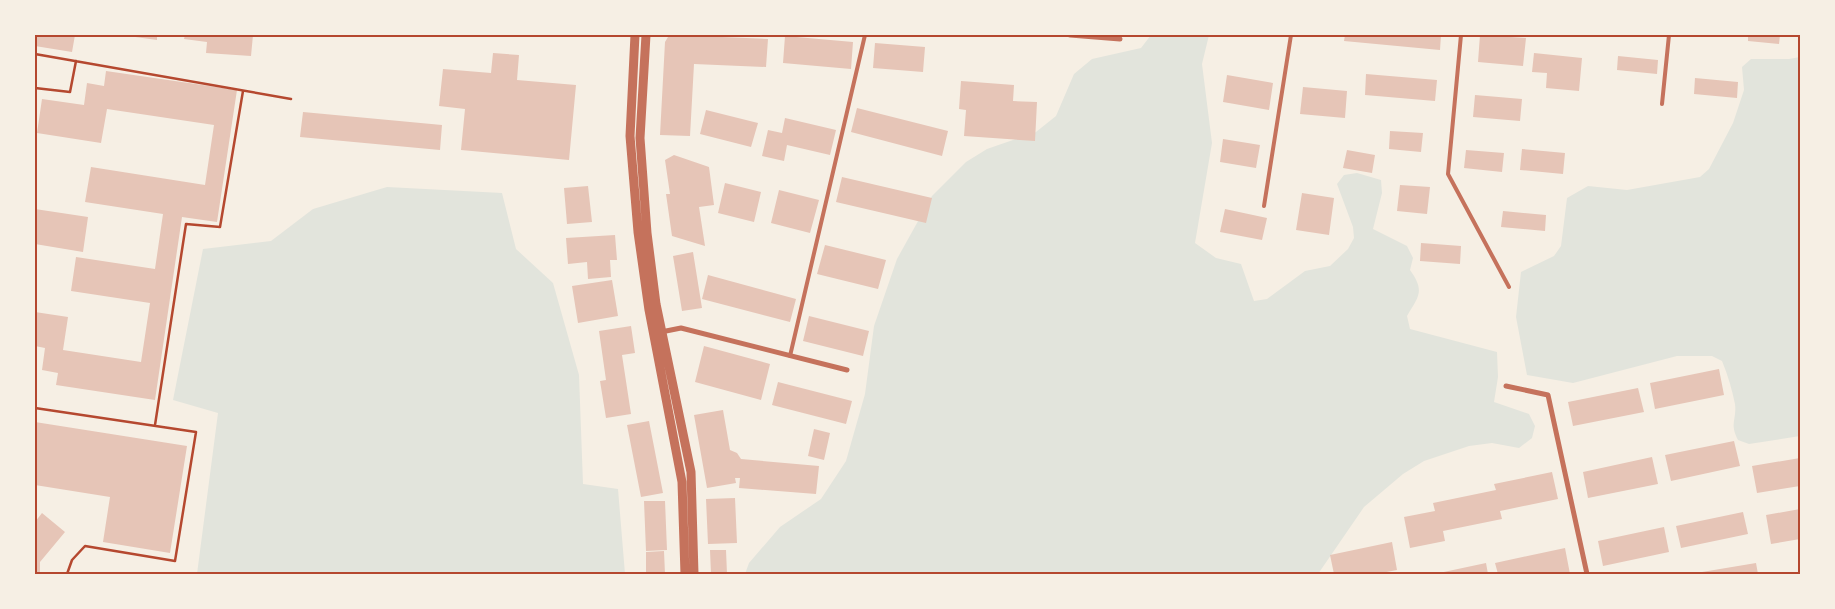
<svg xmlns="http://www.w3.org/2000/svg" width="1835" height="609" font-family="'Golos Text',sans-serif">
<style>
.green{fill:#e2e4dc}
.building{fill:#e6c5b7}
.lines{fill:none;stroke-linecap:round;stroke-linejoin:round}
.path{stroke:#b5482f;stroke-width:2.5}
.service{stroke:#c5725c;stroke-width:4}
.minor{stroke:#c5725c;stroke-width:5}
.tertiary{stroke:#c5725c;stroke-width:9}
.neatline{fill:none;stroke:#b5482f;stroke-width:2}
</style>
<rect width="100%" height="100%" fill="#f6efe4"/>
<!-- green -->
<path class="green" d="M 1151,35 L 1209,35 L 1202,64 L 1212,143 L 1195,243 L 1216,258 L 1241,264 L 1254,301 L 1267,299 L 1305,271 L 1330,266 L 1348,249 L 1354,238 L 1353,227 L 1337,184 L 1344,175 L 1357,173 L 1381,180 L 1382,193 L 1373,229 L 1407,246 L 1413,258 L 1410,270 C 1425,291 1419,296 1407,316 L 1410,329 L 1497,352 L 1498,377 L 1494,402 L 1529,414 L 1535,426 L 1532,438 L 1519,448 L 1492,443 L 1469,446 L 1424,461 L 1403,474 L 1364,507 L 1318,574 L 745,574 L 749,563 L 780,527 L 821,499 L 846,461 L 865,394 L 874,326 L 897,259 L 932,196 L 966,162 L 987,149 L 1036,132 L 1056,116 L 1074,74 L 1092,59 L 1141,48 Z
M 1800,57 L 1800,436 L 1749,444 L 1738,440 C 1729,423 1737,420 1735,404 C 1732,390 1728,375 1722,361 L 1712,356 L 1677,356 L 1573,383 L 1527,375 L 1516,317 L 1521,272 L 1554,256 L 1561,246 L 1567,198 L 1588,186 L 1627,190 L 1700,177 L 1709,169 L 1733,123 L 1744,90 L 1742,67 L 1751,59 L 1789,59 Z
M 387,187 L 502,193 L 516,249 L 553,283 L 579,375 L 583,484 L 618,489 L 625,574 L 197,574 L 218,413 L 173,400 L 203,249 L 271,241 L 313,209 Z"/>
<!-- building -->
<path class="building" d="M 35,35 L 75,35 L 72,52 L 35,46 Z
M 121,35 L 157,35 L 157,40 Z
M 185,35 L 253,35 L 251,56 L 206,53 L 207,42 L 184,39 Z
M 674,35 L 768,39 L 766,67 L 694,64 L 690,136 L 660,135 L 665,42 L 668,37 Z
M 1345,35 L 1441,35 L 1440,50 L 1344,41 Z
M 1480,35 L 1526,38 L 1523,66 L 1478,62 Z
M 1748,35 L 1780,35 L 1779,44 L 1748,41 Z
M 785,36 L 853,42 L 851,69 L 783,63 Z
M 875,43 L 925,47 L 923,72 L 873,68 Z
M 493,53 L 519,55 L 517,80 L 576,85 L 569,160 L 461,150 L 465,109 L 439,106 L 443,69 L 491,73 Z
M 1534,53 L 1582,58 L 1579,91 L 1546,88 L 1547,73 L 1532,72 Z
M 1618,56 L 1658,60 L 1657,74 L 1617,70 Z
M 106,71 L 237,90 L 217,222 L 182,217 L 155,400 L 56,385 L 58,373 L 42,370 L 45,348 L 35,346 L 35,312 L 68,317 L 63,350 L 141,362 L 150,303 L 71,291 L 76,257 L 155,269 L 163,214 L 85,202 L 91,167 L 205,185 L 214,125 L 107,109 L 101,143 L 37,133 L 42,99 L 84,105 L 87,83 L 104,86 Z
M 1366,74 L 1437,80 L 1435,101 L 1365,95 Z
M 1227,75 L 1273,83 L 1269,110 L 1223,102 Z
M 1695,78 L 1738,82 L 1737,98 L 1694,94 Z
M 961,81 L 1014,85 L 1013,101 L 1037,102 L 1035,141 L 964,136 L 966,110 L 959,109 Z
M 1303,87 L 1347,91 L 1345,118 L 1300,114 Z
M 1475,95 L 1522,99 L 1520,121 L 1473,117 Z
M 857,108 L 948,131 L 942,156 L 851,132 Z
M 706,110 L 758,123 L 751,147 L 700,134 Z
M 303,112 L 442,125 L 440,150 L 300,137 Z
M 785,118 L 836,130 L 830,155 L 787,145 L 784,161 L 762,156 L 768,130 L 782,133 Z
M 1390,131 L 1423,133 L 1421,152 L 1389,149 Z
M 1223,139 L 1260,145 L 1256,168 L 1220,162 Z
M 1522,149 L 1565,153 L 1563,174 L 1520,170 Z
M 1347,150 L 1375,155 L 1372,173 L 1343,168 Z
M 1466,150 L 1504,153 L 1502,172 L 1464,168 Z
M 674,155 L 709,167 L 714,205 L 699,207 L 705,246 L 672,236 L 666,194 L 670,194 L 665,160 Z
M 842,177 L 932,198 L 926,223 L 836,202 Z
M 725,183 L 761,192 L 754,222 L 718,213 Z
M 1400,185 L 1430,187 L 1427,214 L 1397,211 Z
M 588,186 L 592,222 L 567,224 L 564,188 Z
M 779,190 L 819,200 L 810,233 L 771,223 Z
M 1302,193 L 1334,198 L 1329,235 L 1296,230 Z
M 35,209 L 88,217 L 83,252 L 35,244 Z
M 1225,209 L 1267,218 L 1262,240 L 1220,232 Z
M 1503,211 L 1546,215 L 1545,231 L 1501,227 Z
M 615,235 L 617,260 L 610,260 L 611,277 L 588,279 L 587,262 L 568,264 L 566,238 Z
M 1421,243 L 1461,246 L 1460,264 L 1420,261 Z
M 825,245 L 886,260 L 878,289 L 817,274 Z
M 693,252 L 702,308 L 682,311 L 673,256 Z
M 708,275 L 796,299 L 790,322 L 702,299 Z
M 612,280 L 618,316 L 578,323 L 572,286 Z
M 809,316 L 869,331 L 863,356 L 803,341 Z
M 631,326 L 635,353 L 622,355 L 631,414 L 606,418 L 600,381 L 606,380 L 599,331 Z
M 704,346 L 770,364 L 761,400 L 695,382 Z
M 1719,369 L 1724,395 L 1655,409 L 1650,383 Z
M 778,382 L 852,401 L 846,424 L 772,405 Z
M 1638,388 L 1644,412 L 1573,426 L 1568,402 Z
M 723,410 L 730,450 L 737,453 L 741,459 L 819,466 L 816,494 L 739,488 L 740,478 L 735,478 L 736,483 L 707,488 L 694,415 Z
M 649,421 L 663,493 L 641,497 L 627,425 Z
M 35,422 L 187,446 L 170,553 L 103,542 L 110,497 L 35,485 Z
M 814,429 L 830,433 L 824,460 L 808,456 Z
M 1734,441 L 1740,466 L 1671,481 L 1665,455 Z
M 1652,457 L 1658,484 L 1588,498 L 1583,472 Z
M 1800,458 L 1800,486 L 1757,493 L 1752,466 Z
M 1552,472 L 1558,499 L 1500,511 L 1502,519 L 1443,531 L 1445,541 L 1410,548 L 1404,517 L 1435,511 L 1433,503 L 1496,490 L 1494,484 Z
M 735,498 L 737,543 L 708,544 L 706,499 Z
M 644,501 L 665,501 L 667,550 L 646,551 Z
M 1800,509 L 1800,539 L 1771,544 L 1766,515 Z
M 1743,512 L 1748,534 L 1681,548 L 1676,526 Z
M 42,513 L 65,532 L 40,562 L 40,574 L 35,574 L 35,522 Z
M 1664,527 L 1669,552 L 1603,566 L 1598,541 Z
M 1392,542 L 1397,570 L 1376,574 L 1334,574 L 1330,555 Z
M 1565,548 L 1570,574 L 1498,574 L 1495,563 Z
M 710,550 L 726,550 L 727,574 L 711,574 Z
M 664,551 L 665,574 L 646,574 L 646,552 Z
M 1486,563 L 1488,574 L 1439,574 L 1439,573 Z
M 1756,563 L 1758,574 L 1696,574 L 1696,573 Z"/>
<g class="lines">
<!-- path -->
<path class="path" d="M 35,54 L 291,99
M 35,88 L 70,92 L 76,61
M 35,408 L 196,432 L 175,561 L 85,546 L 72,560 L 67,574
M 155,425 L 186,224 L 220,227 L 243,91"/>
<!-- service -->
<path class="service" d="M 1461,35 L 1448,174 L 1509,287
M 1662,104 L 1669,35
M 1264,206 L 1291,35
M 790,356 L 865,35"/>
<!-- minor -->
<path class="minor" d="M 1070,35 L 1120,39
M 661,332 L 681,328 L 847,370
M 1506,386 L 1548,395 L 1587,574"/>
<!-- tertiary -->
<path class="tertiary" d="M 635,35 L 630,136 L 638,232 L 649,310 L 682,482 L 685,574
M 646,35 L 640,138 L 647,233 L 656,304 L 691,472 L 694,574"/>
</g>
<!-- border -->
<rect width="1835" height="609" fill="none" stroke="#f6efe4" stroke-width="72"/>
<rect x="36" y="36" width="1763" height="537" class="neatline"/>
</svg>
